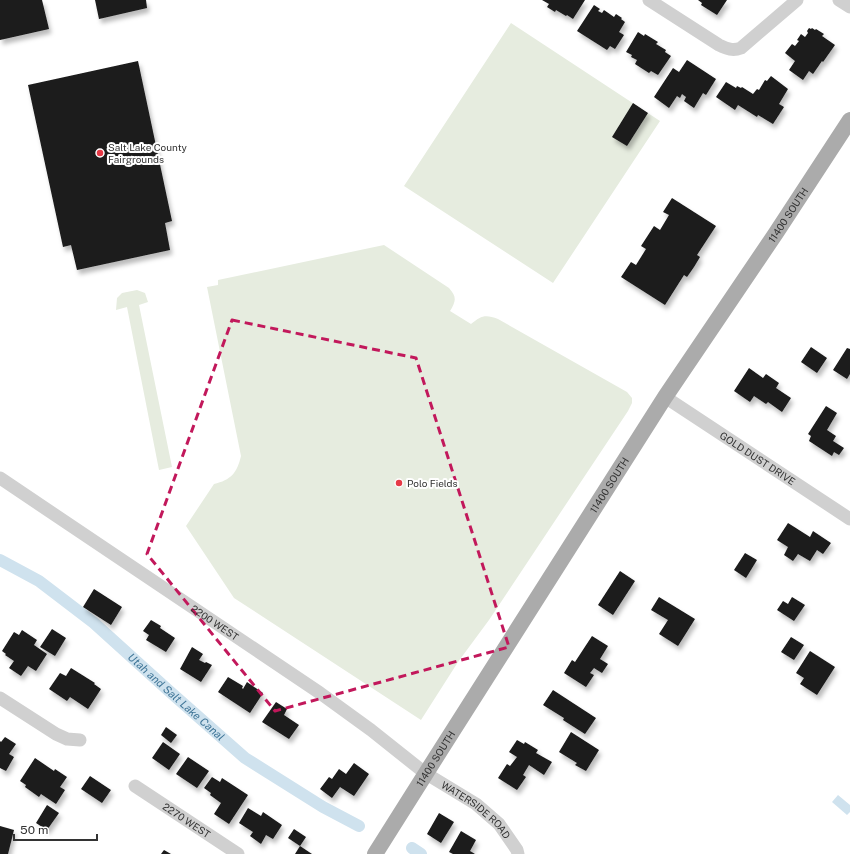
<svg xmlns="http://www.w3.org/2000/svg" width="850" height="854" font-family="'Public Sans',sans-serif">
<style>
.green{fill:#e6ecdf}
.water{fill:#cfe2ee}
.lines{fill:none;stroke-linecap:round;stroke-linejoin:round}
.canal{stroke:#cfe2ee;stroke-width:12}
.building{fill:#1a1a1a;filter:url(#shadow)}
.minor{stroke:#d0d0d0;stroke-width:13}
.major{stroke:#ababab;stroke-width:16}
.marked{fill:none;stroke:#c2185b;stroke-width:3;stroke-dasharray:8 5;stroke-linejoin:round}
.poi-dot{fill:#e63946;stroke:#fff;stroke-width:1.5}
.labels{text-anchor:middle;stroke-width:4;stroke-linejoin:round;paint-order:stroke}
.poi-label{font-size:10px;fill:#333;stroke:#fff;text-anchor:start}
.street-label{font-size:10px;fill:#333;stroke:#fff}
.water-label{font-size:11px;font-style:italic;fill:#3f7597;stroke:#fff}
</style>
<defs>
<filter id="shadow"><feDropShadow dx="2.5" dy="4.5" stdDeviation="2" flood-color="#0004"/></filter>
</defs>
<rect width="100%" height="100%" fill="#fff"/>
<!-- green -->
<path class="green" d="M 511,23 L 660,121 L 553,283 L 404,186 Z
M 384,245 L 449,288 C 457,297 456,301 450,311 L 471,324 C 481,316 485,314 498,319 L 627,392 L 632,398 L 632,403 L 628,411 L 489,620 L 458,662 L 421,720 L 234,598 L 186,526 L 214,484 C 231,480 237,473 241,456 L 207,287 L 218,285 L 218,280 Z
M 137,290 L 145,293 L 148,302 L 139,305 L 172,467 L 159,470 L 127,307 L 116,310 L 117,298 L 122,293 Z"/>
<!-- water -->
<path class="water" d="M 838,795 L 850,805 L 850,812 L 847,815 L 832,802 Z"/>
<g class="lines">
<!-- canal -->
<g class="canal">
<path id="s1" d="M 0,560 L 39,581 L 94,623 L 168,690 L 245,758 L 323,807 L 359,826"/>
<path d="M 412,848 L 421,854"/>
</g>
</g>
<!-- building -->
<path class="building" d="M 0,0 L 42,0 L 49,29 L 0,40 Z
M 95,0 L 146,0 L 147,8 L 99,19 Z
M 542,0 L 585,0 L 573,19 L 567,15 L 566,16 L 556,10 L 555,12 L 547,7 L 549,4 Z
M 698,0 L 727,0 L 717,15 L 701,5 L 702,3 Z
M 594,5 L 600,9 L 598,11 L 602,13 L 604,10 L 614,17 L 616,14 L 622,18 L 621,19 L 625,22 L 619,32 L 624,35 L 615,49 L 610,46 L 607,50 L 577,31 Z
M 809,28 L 811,29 L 812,28 L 815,30 L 816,29 L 824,34 L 822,36 L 835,45 L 823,62 L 822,61 L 813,74 L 809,71 L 803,80 L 789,70 L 795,61 L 785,53 L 792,44 L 795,46 L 799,41 L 797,40 L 801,34 L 805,37 L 808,33 L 807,31 Z
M 638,32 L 644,36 L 645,34 L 658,42 L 656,44 L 666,50 L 665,52 L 671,56 L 658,75 L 651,71 L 649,73 L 635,64 L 637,60 L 631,57 L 632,55 L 626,52 Z
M 687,60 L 716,79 L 706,95 L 703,93 L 694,108 L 684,101 L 686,97 L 682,94 L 680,98 L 677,96 L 669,108 L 654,97 L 673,68 L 679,72 Z
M 138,61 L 172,221 L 165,223 L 170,250 L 77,270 L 71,245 L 63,247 L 28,85 Z
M 771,76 L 788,89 L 779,104 L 784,107 L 773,124 L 758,115 L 757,117 L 738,105 L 735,110 L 716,97 L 726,82 L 736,88 L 737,86 L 741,88 L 742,87 L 753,94 L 757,89 L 759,90 L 765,80 L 767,81 Z
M 633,103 L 648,113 L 627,146 L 612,137 Z
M 672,198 L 716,226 L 697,255 L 700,257 L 694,267 L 687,277 L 684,275 L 665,305 L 621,277 L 631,262 L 636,265 L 646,249 L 641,246 L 654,226 L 660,230 L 669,215 L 663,212 Z
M 811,347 L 827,358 L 817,373 L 801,362 Z
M 847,348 L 850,349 L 850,374 L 847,379 L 833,370 Z
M 749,368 L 763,378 L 766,374 L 779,383 L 776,388 L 791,398 L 782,412 L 768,402 L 766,404 L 754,396 L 750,402 L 734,391 Z
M 826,406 L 837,413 L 827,430 L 836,436 L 833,441 L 844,448 L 839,455 L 834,452 L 832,456 L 809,441 L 811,436 L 808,434 Z
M 788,523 L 810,537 L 813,531 L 831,543 L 823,554 L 817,550 L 810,561 L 798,554 L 793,561 L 784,555 L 788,547 L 777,540 Z
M 745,553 L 757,560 L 746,578 L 734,570 Z
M 620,571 L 635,581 L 613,615 L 598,605 Z
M 94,589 L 122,607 L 111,625 L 83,607 Z
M 659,597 L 695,619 L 678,646 L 659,634 L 668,620 L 651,610 Z
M 792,597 L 805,605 L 794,621 L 777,610 L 783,601 L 788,604 Z
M 151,620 L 161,626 L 160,628 L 175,638 L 166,652 L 146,640 L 149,635 L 143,631 Z
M 52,629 L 66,638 L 55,656 L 40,647 Z
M 22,630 L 37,640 L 34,645 L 47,654 L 36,671 L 28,666 L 21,676 L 9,668 L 14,661 L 5,655 L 6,654 L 2,651 L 14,632 L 19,635 Z
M 592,636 L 608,646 L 600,659 L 608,664 L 602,673 L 594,668 L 590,673 L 594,675 L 586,687 L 564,673 L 572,660 L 575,662 Z
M 791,637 L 804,645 L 794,660 L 781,652 Z
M 192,647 L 203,654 L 199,660 L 205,663 L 206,662 L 212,665 L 201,682 L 180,669 Z
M 810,651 L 835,667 L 817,695 L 800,684 L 804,678 L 796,673 Z
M 71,668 L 95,683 L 94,684 L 101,689 L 88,709 L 70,697 L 67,701 L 49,689 L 60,673 L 66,676 Z
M 228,677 L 243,686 L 242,688 L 243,689 L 247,682 L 263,693 L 250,713 L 218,692 Z
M 553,690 L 596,718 L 585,734 L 563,720 L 564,718 L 543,705 Z
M 276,702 L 287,709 L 284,715 L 299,725 L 289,739 L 262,722 Z
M 166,727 L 177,735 L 171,743 L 161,735 Z
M 571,732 L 599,750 L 586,771 L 575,765 L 577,763 L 559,752 Z
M 5,737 L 16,744 L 9,754 L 14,757 L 6,771 L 0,768 L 0,741 L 1,742 Z
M 517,740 L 524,744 L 525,742 L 538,750 L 536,753 L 552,762 L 544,775 L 529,765 L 523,775 L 526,777 L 517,790 L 498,778 L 507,764 L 510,766 L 517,757 L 509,752 Z
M 163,742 L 180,754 L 169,770 L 152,758 Z
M 188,757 L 209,771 L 197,788 L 176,774 Z
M 35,758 L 54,771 L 55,769 L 67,777 L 60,787 L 65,790 L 56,804 L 41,794 L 39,797 L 25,787 L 26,785 L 20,781 Z
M 354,763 L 369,774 L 354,796 L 340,787 L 332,798 L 320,789 L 329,777 L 332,779 L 339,769 L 346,774 Z
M 90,776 L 111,790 L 102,803 L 81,789 Z
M 212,777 L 220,782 L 222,778 L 248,795 L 229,824 L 214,814 L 221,803 L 210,795 L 211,793 L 204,788 Z
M 47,805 L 59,813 L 47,830 L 36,823 Z
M 248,808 L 261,816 L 263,812 L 282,825 L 273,839 L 266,835 L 261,844 L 250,836 L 253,832 L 239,823 Z
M 439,813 L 454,822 L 441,843 L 427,834 Z
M 0,826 L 14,830 L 8,854 L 0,854 Z
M 294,829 L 306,837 L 300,846 L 288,838 Z
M 461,831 L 476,840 L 470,851 L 475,854 L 453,854 L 449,852 Z
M 300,846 L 312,854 L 295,854 Z
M 164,850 L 171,854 L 161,854 Z"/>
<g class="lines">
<!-- minor -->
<g class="minor">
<path d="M 649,0 L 719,45 C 727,49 733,51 741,48 L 797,0"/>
<path d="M 839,0 L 850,7"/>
<path id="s2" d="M 665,397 L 850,519"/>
<path id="s3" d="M 0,478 L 320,693 L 371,730 L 425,773 L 476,804 L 499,824 L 517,850 L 518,854"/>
<path d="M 0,698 L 56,734 L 67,739 L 80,740"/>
<path id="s4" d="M 135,786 L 238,854"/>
</g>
<!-- major -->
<path class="major" id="s5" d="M 375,854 L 440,751 L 665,397 L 776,233 L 850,120"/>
</g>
<!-- marked area -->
<path class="marked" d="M 232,320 L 416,358 L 509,647 L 275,711 L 147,554 Z"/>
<!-- markers -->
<g class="poi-dot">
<circle cx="100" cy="153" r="4"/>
<circle cx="399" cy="483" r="4"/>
</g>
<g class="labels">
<!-- poi labels -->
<g class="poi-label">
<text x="108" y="151">Salt Lake County<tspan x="108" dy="12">Fairgrounds</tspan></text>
<text x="407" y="487">Polo Fields</text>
</g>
<!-- street labels -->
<g class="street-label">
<text dy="4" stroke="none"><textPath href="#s5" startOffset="761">11400 SOUTH</textPath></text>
<text dy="4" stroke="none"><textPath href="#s2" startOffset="111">GOLD DUST DRIVE</textPath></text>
<text dy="4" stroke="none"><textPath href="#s5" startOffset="437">11400 SOUTH</textPath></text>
<text dy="4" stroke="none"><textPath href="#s3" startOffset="259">2200 WEST</textPath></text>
<text dy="4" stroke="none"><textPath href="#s5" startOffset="113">11400 SOUTH</textPath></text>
<text dy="4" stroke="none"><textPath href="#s3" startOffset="581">WATERSIDE ROAD</textPath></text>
<text dy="4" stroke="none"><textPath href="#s4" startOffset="62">2270 WEST</textPath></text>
</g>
<!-- water labels -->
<g class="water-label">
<text dy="4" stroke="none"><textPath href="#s1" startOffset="224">Utah and Salt Lake Canal</textPath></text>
</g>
</g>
<!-- scale -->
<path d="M14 834v6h83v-6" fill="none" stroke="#333333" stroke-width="2"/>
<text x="20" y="834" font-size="12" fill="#333333" stroke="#ffffff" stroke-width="3" paint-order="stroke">50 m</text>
</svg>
